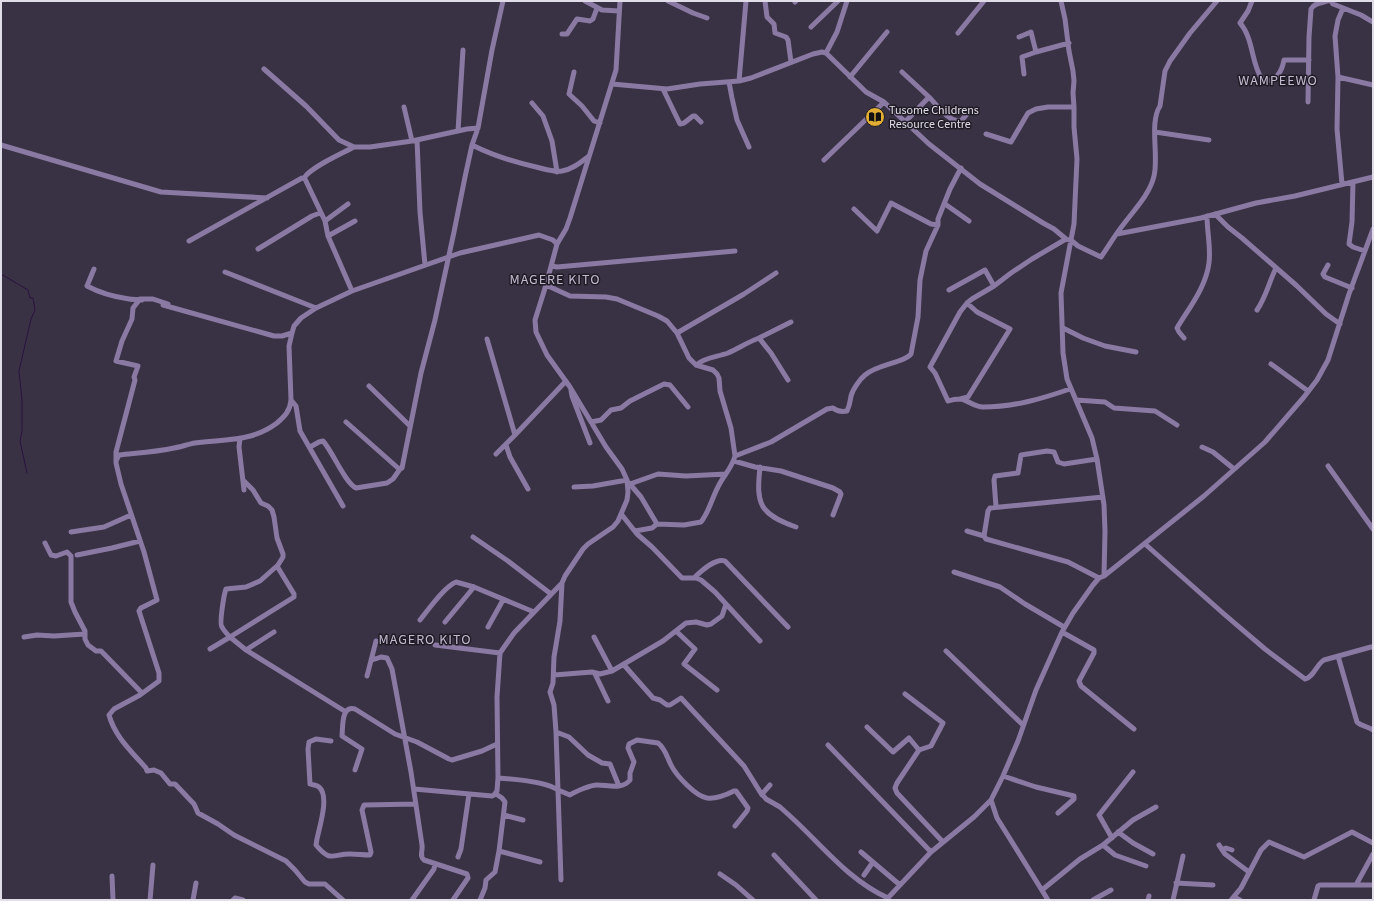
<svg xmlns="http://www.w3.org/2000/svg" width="1374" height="901" font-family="'Source Sans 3',sans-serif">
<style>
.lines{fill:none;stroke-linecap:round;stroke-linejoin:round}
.stream{stroke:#291141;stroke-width:1}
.minor{stroke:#8a79a3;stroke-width:5}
.labels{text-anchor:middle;stroke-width:3;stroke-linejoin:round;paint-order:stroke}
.poi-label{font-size:12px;fill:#e0dce8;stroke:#1f1b24;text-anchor:start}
.quarter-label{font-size:14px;letter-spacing:1px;fill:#c3bad1;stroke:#1f1b24}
</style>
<rect width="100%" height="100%" fill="#393244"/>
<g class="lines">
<!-- stream -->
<path class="stream" d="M 1,274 L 28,290 L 30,298 L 33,298 L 35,310 L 31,319 L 19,371 L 22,400 L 22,431 L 20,441 L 27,473"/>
<!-- minor -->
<path class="minor" d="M 585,1 L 602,10 L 619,11
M 668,1 L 693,13 L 707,18
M 765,1 L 767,17 L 774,24 L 775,33 L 786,37 L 788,40 L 791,62
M 1061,1 L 1065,19 L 1069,51 L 1073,71 L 1074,81 L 1073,93 L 1074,107 L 1074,127 L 1077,159 L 1074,224 L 1061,293 L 1063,353 L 1067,379 L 1092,438 L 1097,459 L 1104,505 L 1105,531 L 1104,576
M 1252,1 L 1248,11 L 1240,23 C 1254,39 1251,64 1262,79 C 1275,85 1282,71 1284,60 L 1309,60
M 1331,1 L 1333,4 L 1361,15 L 1373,22
M 795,2 L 796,1
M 811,27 L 838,1
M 958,33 L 984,1
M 562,34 L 567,34 L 577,19 L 590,21 L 593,19 L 597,8
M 1019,37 L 1031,32 L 1036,52 L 1069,43
M 826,53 L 837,32 L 847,1
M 264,69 L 306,106 L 339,140 L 354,147 L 370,147 L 412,141 L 467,129 L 478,128
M 574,72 L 569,94 L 582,106 L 594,121 L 600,123
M 902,72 L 929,97 L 905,122
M 1024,74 L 1022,57 L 1036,52
M 850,77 L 887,32
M 1338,77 L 1373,85
M 739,81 L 746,1
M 729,82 L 732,98 L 737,120 L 749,147
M 612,84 L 667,89 L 700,84 L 739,81 L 751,78 L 813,54 L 822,52 L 826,53 L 866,92 L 884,102 L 929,144 L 980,184 L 1043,223 L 1054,229 L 1066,239 L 1072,241 L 1078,246 L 1101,257 C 1108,247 1115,235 1123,225 C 1134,210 1150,194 1154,176 C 1159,156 1149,123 1160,106 L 1165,71 L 1170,61 L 1190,33 L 1217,1
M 663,89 L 680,124 L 684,123 L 693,116 L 695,116 L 701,122
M 929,97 C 937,105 948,122 961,121 L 967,114
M 1308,102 L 1309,37 L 1311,9 C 1314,3 1322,3 1328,1
M 532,103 L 543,116 L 552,141 L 557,172
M 404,107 L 412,141
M 458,131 L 463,50
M 1155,132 L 1209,140
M 986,134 L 1011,142 L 1028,113 L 1036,109 L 1048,107 L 1074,107
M 417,140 L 420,212 L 425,265
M 1,145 L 161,192 L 267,198
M 472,145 C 494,156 517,163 540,168 C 548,170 555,172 562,171 C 573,169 581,162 589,156
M 824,160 L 884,102
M 304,178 C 311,167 341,154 354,147
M 1353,182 L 1352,222 L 1349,244 L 1353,247 L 1365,251
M 1342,184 L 1337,129 L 1338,77 L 1335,36 L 1338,20 L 1343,8
M 945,204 L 969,221
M 854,209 L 877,231 L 891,203 L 931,224 L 938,225
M 1215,214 L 1228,227 L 1242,238 L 1297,286 L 1326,314 L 1340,324
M 325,221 L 328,236 L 352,291
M 1117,234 L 1201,218 L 1256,203 L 1295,196 L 1373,177
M 328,236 L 355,221
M 1066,239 L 1032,259 L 1011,273 L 994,286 L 972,299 L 967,303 L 960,312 L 930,367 L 935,373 L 948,401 C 951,400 957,399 960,399 C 968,400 974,407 983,407 C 1014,407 1041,399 1070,389
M 189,241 L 302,178 L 305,179 L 325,221 L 348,204
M 258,249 L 312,216 L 320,213
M 1328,265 L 1323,274 L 1325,277 L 1352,288
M 552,266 L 557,267 L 735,251
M 94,269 L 87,286 C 100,293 115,297 129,299 C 134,300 138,299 142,300
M 225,272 L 316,308
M 546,285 L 570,296 L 606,297 L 617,299 L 658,316 L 667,321 L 677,333 L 689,358 L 696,365 L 713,370 L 717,374 L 719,378 L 720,391 L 731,428 L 735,456 L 771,442 L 827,409 L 833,408 C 838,412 842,412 847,411 C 850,405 850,402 851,396 C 853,389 860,379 865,375 C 878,364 904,363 911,354 L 918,317 L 920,280 L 926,251 L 938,225 L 938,219 L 950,189 L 961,168
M 949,290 L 985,270 L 994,286
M 168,304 L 153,299 L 140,299 L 133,308 L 132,319 L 122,341 L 116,361 L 138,366 L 134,377 L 135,380 L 116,452 L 116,463 L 121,484 L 144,552 L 157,600 L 141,608 L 139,611 L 159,673 L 159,681 L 140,695 L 114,709 L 109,715 C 115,737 132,752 146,768 L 147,771 L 154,770 L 161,773 L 170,784 L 175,784 L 194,804 L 198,813 L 218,824 L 234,835 L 286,861 L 295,870 L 305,882 L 309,884 L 325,884 L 343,900
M 163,305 L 274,336 L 282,336 L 292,333
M 1257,310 C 1266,297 1269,282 1276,268
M 1063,328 L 1083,338 L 1105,346 L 1136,352
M 677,333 L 744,294 L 776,273
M 759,338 L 791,322
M 1184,338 L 1179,332 L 1177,328 C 1189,308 1206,287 1209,263 C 1211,248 1207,232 1207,216
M 487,339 L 515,435
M 1271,364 L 1308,391
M 696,365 C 705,357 717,357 728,353 C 739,348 748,342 759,338 L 771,353 L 788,380
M 369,386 L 410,426
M 571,390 L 572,396 L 590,443
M 960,399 L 968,397 L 1010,329 L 977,312 L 967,303
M 291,400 L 296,406 L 300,431 L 343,506
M 1076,400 L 1105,402 L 1114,408 L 1155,411 L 1177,425
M 346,422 L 398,468 L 400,469 L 402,468 L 421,373 L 435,320 L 454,232 L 465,177 L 472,145 L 478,128 L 492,50 L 503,1
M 591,422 L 601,420 L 611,410 L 621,408 L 630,401 L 664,384 L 670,385 L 688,407
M 240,438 L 239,447 L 244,490
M 506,445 L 510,457 L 528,489
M 310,447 L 319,442 L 323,441 C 333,452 345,483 356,488 L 387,483 L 393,479 L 400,469
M 1202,447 L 1213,452 L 1234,469
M 496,454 L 515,435 L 566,381
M 116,461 L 119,455 C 137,453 156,452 174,448 C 181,447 188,444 195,443 C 225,439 252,442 277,423 C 285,416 290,411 291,400 L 289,346 L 292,333 L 294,326 L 301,318 L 316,308 L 352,291 L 460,253 L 539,235 L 553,240 L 557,244
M 734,461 L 755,467 L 781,471 L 833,488 L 840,492 L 841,494 L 840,497 L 833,515
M 1328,466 L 1373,529
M 760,467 C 756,504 759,514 796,527
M 629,483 L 641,497 L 657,524
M 630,484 L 658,474 L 686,476 L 726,474
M 574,487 L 593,486 L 627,480
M 996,507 L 994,480 L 995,476 L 1018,473 L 1021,455 L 1047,451 L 1054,452 L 1058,462 L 1064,464 L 1097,459
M 622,515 L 637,534 L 652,547 L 682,578 L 696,578 L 701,580 L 715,592 L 760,641
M 635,531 L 652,528 L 657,524 L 684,525 L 701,522 C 709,512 712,498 718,487 C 723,476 732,468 735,456
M 967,531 L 984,536
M 71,532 L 104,527 L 131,515
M 473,537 L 508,561 L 551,594
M 45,543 L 51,555 L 56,556 L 67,552 L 71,556 L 71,602 L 75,612 L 85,631 L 85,639 L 88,645 L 96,651 L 101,651 L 105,655 L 142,693
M 1145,544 L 1224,614 L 1265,649 L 1305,679 C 1314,677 1316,665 1324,660 L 1371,647
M 77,555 L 112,548 L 140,541
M 277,566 L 294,594 L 294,597 L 230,637 L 246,650 L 346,712
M 954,572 L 1000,587 L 1025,604 L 1064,627
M 694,578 C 701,571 716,558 725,561 L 788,627
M 1099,578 L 1068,562 L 986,539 L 984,536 L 988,511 L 990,508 L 1103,497
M 562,583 L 560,621 L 554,657 L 553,683 L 550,692 L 554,705 L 556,732 L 569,737 L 588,755 L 602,763 L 610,764 L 619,786
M 420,620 C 428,610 445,586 456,582 L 474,587 L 534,612
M 445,622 L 474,587
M 488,627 L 503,600
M 676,631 L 695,649 L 684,664 L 717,690
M 1062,632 L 1094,650 L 1094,653 L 1079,681 L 1081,686 L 1134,729
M 24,637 L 37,635 L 54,636 L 85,634
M 594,637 L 612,671
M 435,645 L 500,653
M 210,649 L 230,637 C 227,634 224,631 222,627 C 219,624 224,594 226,589 L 246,587 L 260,581 L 278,565 L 283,557 L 283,554 L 277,538 L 274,517 L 272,510 L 268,506 L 261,503 L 253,490 L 243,480
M 246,650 L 274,632
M 946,651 L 1023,725
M 1338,656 L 1357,722 C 1362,727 1368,726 1373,730
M 372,660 L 381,657 L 387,658 L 392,669 L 411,772 L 422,845 C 423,851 419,856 424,860 L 467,874 L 468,878 L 453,900
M 624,665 L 653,698 L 660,700 L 667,705 L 670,705 L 681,698 L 744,766 L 762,795
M 595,674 L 608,701
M 554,675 L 592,672 L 600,674 L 612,671 L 663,641 L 686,623 L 696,622 L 707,625 L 711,624 L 722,616 L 726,604
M 367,676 L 376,641
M 905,694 L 943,723 L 931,746 L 919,750 L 897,783 L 895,788 L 897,793 L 943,842
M 867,727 L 893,752 L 909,738 L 919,750
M 556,732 L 558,790 L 570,795 C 576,791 591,785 597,785 C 608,785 622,790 630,780 L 630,773 L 634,762 L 628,748 L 629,744 L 637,740 L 658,743 C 665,748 667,757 671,765 C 676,775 695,796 707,798 C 716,799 726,795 734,791 L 736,791 L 748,808 L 747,811 L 735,826
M 331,741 L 316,739 L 309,742 L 308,749 L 310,784 C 313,785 317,785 319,787 C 330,796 319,828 317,839 L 316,845 C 331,863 332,854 350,854 C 357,854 363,855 370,855 L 371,852 L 362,810 L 364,805 L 416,804
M 828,745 L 931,852
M 355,770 L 362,749 L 342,736 C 343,727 341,705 355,709 L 395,734 L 417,742 L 449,759 L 452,760 L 482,751 L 497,744
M 1003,776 L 1036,787 L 1074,796 L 1074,799 L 1058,813
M 770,785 L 762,794 L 766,799 L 780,807 L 790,816 C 821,844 848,880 888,898
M 414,789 L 492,796 L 494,795 L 497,791 L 498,778
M 991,800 L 997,818 L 1048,900
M 504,815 L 523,820
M 1118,832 L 1133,843 L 1153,854
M 1112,838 L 1099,815 L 1133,772
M 1103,845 L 1115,855 L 1146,866
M 1219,845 L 1225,854 L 1249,872
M 1222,850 L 1226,848 L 1232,850
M 499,851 L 540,862
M 861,852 L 900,885
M 774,855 L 816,900
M 458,857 L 461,849 L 469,794
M 720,874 L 736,885 L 753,900
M 864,875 L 873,862
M 112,876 L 113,900
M 561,880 L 558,790 C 545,781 514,779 498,778 L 497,697 L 500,653 L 514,633 L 562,583 L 565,576 L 583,549 L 588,544 L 613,527 L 618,521 L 627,500 L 628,492 L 627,480 L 622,469 L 606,447 L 570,387 L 547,355 L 536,332 L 535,320 L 546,285 L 557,244 L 566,229 L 570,218 L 616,70 L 620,1
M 1176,883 L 1213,885
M 1356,885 L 1373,854
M 1042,890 L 1080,859 L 1103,845 L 1133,820 L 1156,807
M 1234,897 L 1240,900
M 150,900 L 153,865
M 193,900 L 196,883
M 233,900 L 235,898 L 243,900
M 412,900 L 434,869 L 435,864
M 480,900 L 485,888 L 486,880 L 495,872 L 499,851 L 505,802 L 502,798 L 496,794
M 886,900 L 931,852 L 974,817 L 991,800 L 1003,776 L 1018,741 L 1036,690 L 1062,632 L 1073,613 L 1093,585 L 1099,578 L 1104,576 L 1204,496 L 1265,442 L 1304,397 L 1317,380 L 1328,360 L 1349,294 L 1373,229
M 1093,900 L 1111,890
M 1148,900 L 1149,896
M 1173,900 L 1183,856
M 1231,900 L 1241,888 L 1261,850 L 1269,842 L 1304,857 L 1352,832 L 1373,843
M 1314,900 L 1318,886 L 1320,885 L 1373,885"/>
</g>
<!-- icons -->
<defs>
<g id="library-disc" transform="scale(1)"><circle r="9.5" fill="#e3ae34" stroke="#1f1b24"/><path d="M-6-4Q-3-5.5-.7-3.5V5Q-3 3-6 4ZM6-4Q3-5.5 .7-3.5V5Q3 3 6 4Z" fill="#111"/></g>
</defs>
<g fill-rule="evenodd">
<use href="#library-disc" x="875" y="117"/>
</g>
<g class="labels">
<!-- poi labels -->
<g class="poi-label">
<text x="889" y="114">Tusome Childrens<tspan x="889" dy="14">Resource Centre</tspan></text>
</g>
<!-- quarter labels -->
<g class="quarter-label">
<text x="1278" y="85">WAMPEEWO</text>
<text x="555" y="284">MAGERE KITO</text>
<text x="425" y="644">MAGERO KITO</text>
</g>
</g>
<!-- border -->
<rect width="1374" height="901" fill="none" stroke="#e0dce8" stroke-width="4"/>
</svg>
